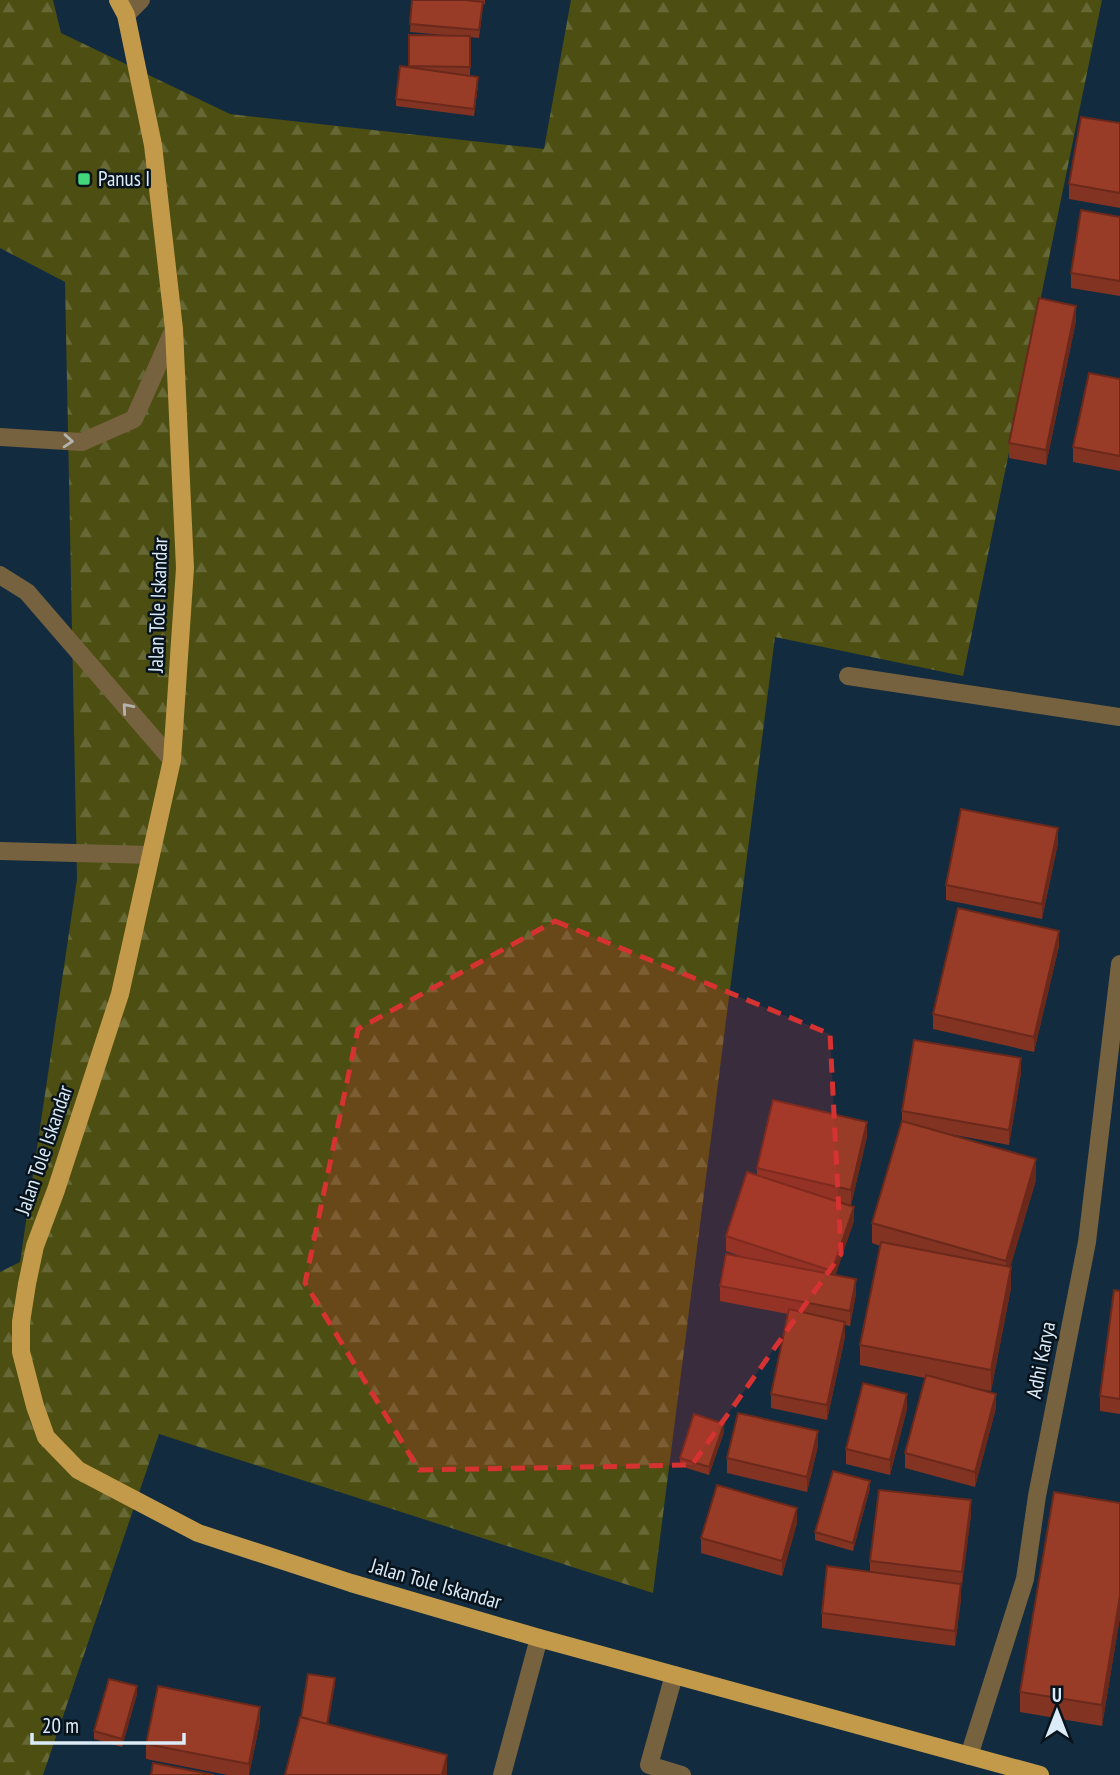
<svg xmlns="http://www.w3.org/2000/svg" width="1120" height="1775" font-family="'PT Sans Narrow',sans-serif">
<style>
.forest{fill:url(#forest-firs)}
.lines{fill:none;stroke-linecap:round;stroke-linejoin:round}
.minor{stroke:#76623e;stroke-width:18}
.major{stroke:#c39a4a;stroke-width:18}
.wall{fill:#833322}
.shaded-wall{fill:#6a291b}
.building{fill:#983b27;stroke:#6a291b;stroke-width:2}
.oneway{stroke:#b3b4ae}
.marked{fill:#d63232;fill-opacity:0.2;stroke:#d63232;stroke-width:5;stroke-dasharray:14 9;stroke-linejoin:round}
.poi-dot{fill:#43d77b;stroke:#08131c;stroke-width:2.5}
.labels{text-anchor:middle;stroke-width:5;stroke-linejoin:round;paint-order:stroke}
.poi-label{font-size:21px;fill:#dbebf8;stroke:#08131c;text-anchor:start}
.street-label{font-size:21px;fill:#dbebf8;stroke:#08131c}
</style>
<defs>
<pattern id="forest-firs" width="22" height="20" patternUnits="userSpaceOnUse" patternTransform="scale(1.75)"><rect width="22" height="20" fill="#4d4e12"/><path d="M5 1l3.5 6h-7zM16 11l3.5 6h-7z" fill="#666835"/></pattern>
</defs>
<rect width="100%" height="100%" fill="#122b3f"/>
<!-- forest -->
<path class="forest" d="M 0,0 L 53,0 L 61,33 L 230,114 L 544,149 L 571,0 L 1102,0 L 963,676 L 775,637 L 653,1593 L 159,1434 L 43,1775 L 0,1775 L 0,1272 L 20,1262 L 77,879 L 65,282 L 0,248 Z"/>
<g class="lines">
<!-- minor -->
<path class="minor" d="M 126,15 L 141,0
M 0,437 L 82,442 L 134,419 L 174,329
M 0,575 L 27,592 L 172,760
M 848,676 L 1120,717
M 0,851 L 151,855
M 674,1675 L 649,1765 L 682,1775
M 969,1756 L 1025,1579 L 1037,1496 L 1087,1242 L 1120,964
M 502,1775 L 539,1638"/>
<!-- major -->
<path class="major" d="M 118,0 L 126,15 L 153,145 L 174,329 L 185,568 L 172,760 L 120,994 L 56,1190 L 35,1246 L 27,1284 L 21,1322 L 21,1352 L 35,1406 L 46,1437 L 78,1470 L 198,1533 L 351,1583 L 539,1638 L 1040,1775"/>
</g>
<!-- wall -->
<path class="wall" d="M 412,0 L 485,0 L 485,4 L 483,4 L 479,38 L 470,37 L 470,75 L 478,84 L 474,116 L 396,106 L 396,99 L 409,67 L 409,35 L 455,36 L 410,32 Z
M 1120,123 L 1120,208 L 1069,199 L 1069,184 Z
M 1120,217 L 1120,296 L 1071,288 L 1071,273 Z
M 1076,321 L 1046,465 L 1009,458 L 1009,443 Z
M 1120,379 L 1120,471 L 1073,462 L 1073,447 Z
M 1058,843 L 1042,919 L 946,900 L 946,885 Z
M 1059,946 L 1034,1052 L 933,1029 L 933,1014 Z
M 1021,1073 L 1009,1145 L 944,1133 L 1036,1180 L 1010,1267 L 1011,1288 L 991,1391 L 970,1387 L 996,1408 L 975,1487 L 905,1468 L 905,1453 L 925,1378 L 860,1365 L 860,1345 L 880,1246 L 872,1243 L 872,1223 L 902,1121 L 902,1111 Z
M 867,1137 L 851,1205 L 838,1202 L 854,1221 L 835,1275 L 856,1294 L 850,1326 L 845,1325 L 845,1337 L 827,1420 L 771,1408 L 771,1394 L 788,1314 L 720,1301 L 720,1286 L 746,1258 L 726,1251 L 726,1236 L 757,1175 L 757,1168 Z
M 1120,1277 L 1120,1414 L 1100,1411 L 1100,1396 L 1120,1291 Z
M 907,1409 L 890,1475 L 846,1464 L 846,1449 Z
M 724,1432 L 709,1475 L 680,1466 L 680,1458 Z
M 818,1446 L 807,1492 L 727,1473 L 727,1458 Z
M 870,1488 L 853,1551 L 815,1540 L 815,1532 Z
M 1120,1503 L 1120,1617 L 1102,1726 L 1020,1712 L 1020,1692 Z
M 971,1515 L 961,1587 L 961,1599 L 955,1646 L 822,1628 L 822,1613 L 870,1572 L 870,1561 Z
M 797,1523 L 782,1576 L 701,1553 L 701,1538 Z
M 137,1694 L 122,1747 L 94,1739 L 94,1731 Z
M 260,1722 L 249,1775 L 228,1775 L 146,1759 L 146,1744 Z"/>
<!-- shaded-wall -->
<path class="shaded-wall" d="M 478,77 L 478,84 L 474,116 L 474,109 Z
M 1076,306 L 1076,321 L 1046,465 L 1046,450 Z
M 1058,828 L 1058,843 L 1042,919 L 1042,904 Z
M 1059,931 L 1059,946 L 1034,1052 L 1034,1037 Z
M 1021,1058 L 1021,1073 L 1009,1145 L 1009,1130 Z
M 867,1122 L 867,1137 L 851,1205 L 851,1190 Z
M 1036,1159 L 1036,1180 L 1006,1282 L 1006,1261 Z
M 854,1207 L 854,1221 L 832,1286 L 832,1271 Z
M 1011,1267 L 1011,1288 L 991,1391 L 991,1370 Z
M 856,1279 L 856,1294 L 850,1326 L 850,1311 Z
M 845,1322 L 845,1337 L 827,1420 L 827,1405 Z
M 907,1394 L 907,1409 L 890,1475 L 890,1460 Z
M 996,1394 L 996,1408 L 975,1487 L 975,1472 Z
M 724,1424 L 724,1432 L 709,1475 L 709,1467 Z
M 818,1431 L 818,1446 L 807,1492 L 807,1477 Z
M 870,1481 L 870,1488 L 853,1551 L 853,1543 Z
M 971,1500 L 971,1515 L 962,1587 L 962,1572 Z
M 797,1508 L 797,1523 L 782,1576 L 782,1561 Z
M 961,1584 L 961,1599 L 955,1646 L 955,1631 Z
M 1120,1596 L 1120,1617 L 1102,1726 L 1102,1705 Z
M 335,1678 L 335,1685 L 327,1732 L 327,1724 Z
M 137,1686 L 137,1694 L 122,1747 L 122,1739 Z
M 260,1707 L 260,1722 L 249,1775 L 249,1764 Z
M 447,1755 L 447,1775 L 442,1775 Z"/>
<!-- building -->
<path class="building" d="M 412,0 L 465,0 L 483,2 L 479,30 L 410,24 Z
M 409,35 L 470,36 L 470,67 L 409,66 Z
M 400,66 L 478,77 L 474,109 L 396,99 Z
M 1081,117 L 1120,123 L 1120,193 L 1069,184 Z
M 1081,210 L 1120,217 L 1120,281 L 1071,273 Z
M 1039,298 L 1076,306 L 1046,450 L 1009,443 Z
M 1089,373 L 1120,379 L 1120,456 L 1073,447 Z
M 961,809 L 1058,828 L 1042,904 L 946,885 Z
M 958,908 L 1059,931 L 1034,1037 L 933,1014 Z
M 914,1040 L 1021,1058 L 1009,1130 L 902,1111 Z
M 773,1100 L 867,1122 L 851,1190 L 757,1168 Z
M 902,1121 L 1036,1159 L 1006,1261 L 872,1223 Z
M 747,1172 L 854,1207 L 832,1271 L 726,1236 Z
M 881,1242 L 1011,1267 L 991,1370 L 860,1345 Z
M 726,1254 L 856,1279 L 850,1311 L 720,1286 Z
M 1114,1290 L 1120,1291 L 1120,1399 L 1100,1396 Z
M 789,1309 L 845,1322 L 827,1405 L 771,1394 Z
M 926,1375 L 996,1394 L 975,1472 L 905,1453 Z
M 863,1383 L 907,1394 L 890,1460 L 846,1449 Z
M 738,1413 L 818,1431 L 807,1477 L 727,1458 Z
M 694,1414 L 724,1424 L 709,1467 L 680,1458 Z
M 833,1471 L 870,1481 L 853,1543 L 815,1532 Z
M 717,1485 L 797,1508 L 782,1561 L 701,1538 Z
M 879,1490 L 971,1500 L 962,1572 L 870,1561 Z
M 1054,1492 L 1120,1503 L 1120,1596 L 1102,1705 L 1020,1692 Z
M 827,1566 L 961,1584 L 955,1631 L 822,1613 Z
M 308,1674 L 335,1678 L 327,1724 L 301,1717 Z
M 109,1679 L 137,1686 L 122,1739 L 94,1731 Z
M 158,1686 L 260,1707 L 249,1764 L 146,1744 Z
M 300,1717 L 447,1755 L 442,1775 L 285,1775 Z
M 153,1763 L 214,1775 L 151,1775 Z"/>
<!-- one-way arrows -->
<defs><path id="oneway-chevron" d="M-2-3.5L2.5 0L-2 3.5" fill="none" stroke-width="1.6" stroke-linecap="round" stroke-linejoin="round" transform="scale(1.75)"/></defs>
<g class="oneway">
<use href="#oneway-chevron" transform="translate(68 441) rotate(4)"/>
<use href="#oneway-chevron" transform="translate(127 708) rotate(-131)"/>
</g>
<!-- marked area -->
<path class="marked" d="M 555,921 L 830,1034 L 841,1254 L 692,1465 L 419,1470 L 305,1283 L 358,1029 Z"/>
<!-- markers -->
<rect class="poi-dot" x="77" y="172" width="14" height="14" rx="3.5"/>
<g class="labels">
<!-- poi labels -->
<g class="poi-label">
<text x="98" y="186">Panus I</text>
</g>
<!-- street labels -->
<g class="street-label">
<text transform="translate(158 605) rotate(-88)" y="7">Jalan Tole Iskandar</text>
<text transform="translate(44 1150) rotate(-71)" y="7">Jalan Tole Iskandar</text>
<text transform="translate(1041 1360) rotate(-79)" y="7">Adhi Karya</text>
<text transform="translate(436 1584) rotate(16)" y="7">Jalan Tole Iskandar</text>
</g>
</g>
<!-- north arrow -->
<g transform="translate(1057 1712)" stroke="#08131c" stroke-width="5" paint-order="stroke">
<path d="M0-5L12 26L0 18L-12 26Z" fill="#dbebf8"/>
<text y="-10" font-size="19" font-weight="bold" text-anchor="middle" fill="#dbebf8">U</text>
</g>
<!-- scale -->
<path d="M32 1733v10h152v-10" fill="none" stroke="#dbebf8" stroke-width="3.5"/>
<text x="42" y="1733" font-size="21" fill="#dbebf8" stroke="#08131c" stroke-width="5" paint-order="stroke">20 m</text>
</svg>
